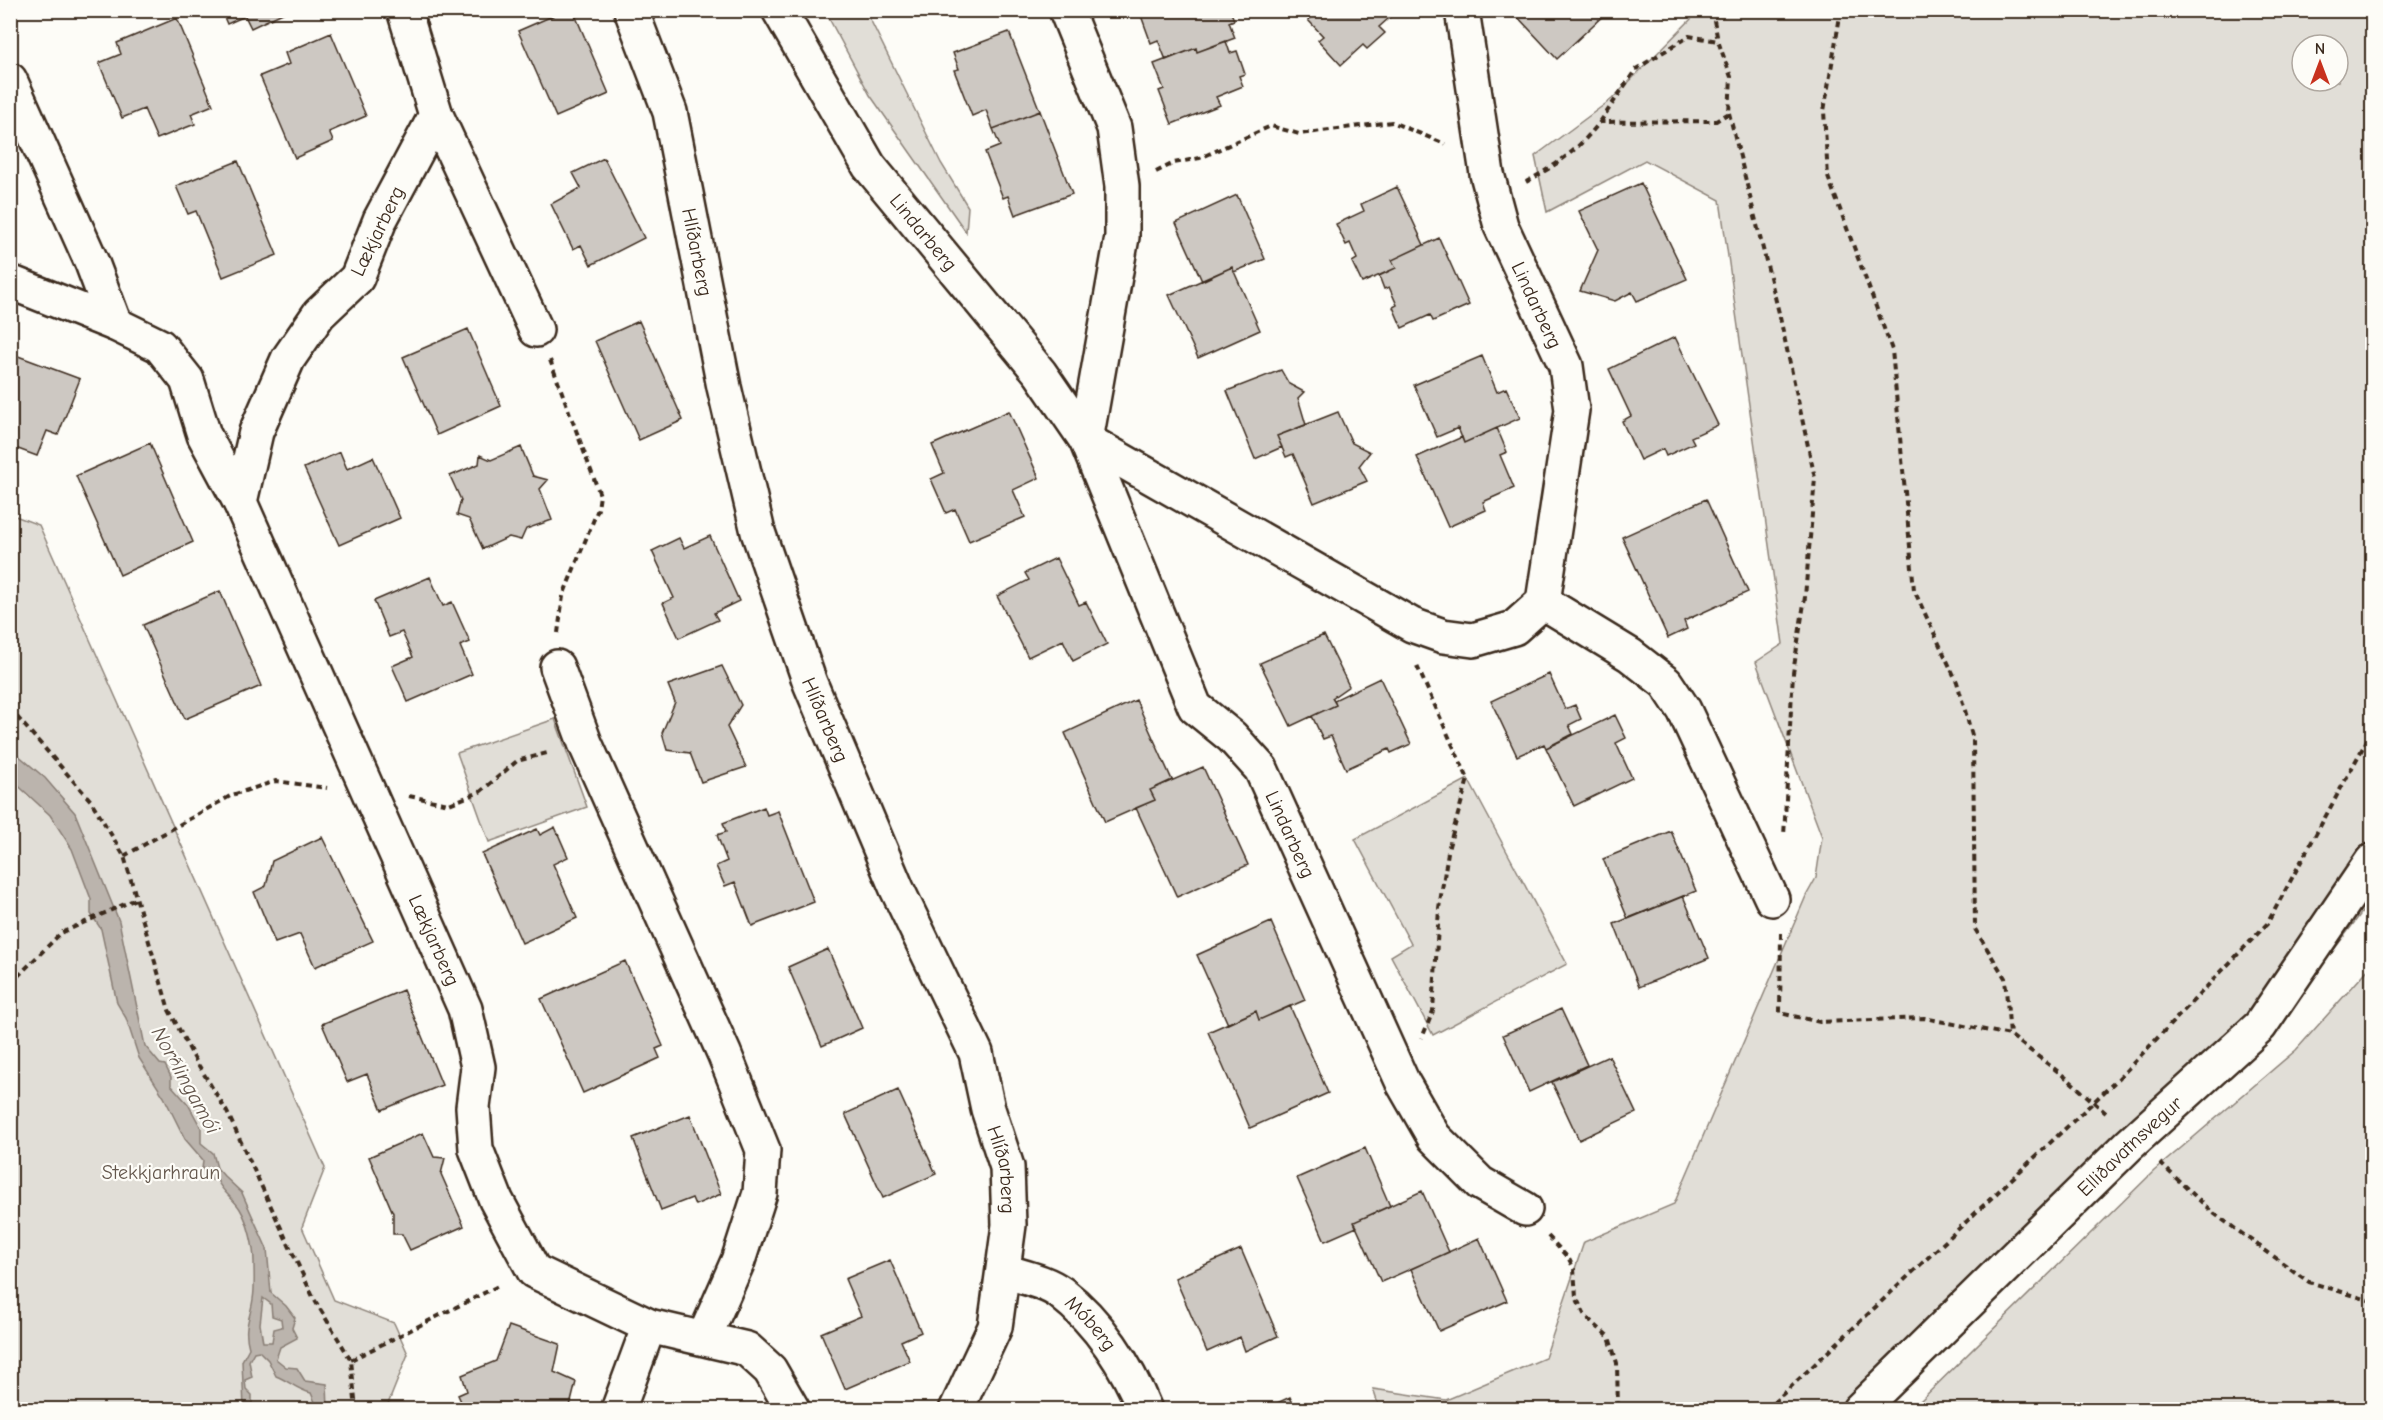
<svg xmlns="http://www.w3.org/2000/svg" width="2383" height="1420" font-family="'Comic Neue',sans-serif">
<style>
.green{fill:#e1ded7;stroke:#8e847a;stroke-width:1.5;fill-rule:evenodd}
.water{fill:#bbb4ad;stroke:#887d74;stroke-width:1.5;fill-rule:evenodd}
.building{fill:#cdc8c2;stroke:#3b2a1e;stroke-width:1.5}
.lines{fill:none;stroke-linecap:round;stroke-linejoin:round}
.minor-casing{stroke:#3b2a1e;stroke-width:38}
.tertiary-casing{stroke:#3b2a1e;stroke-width:38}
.secondary-casing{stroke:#3b2a1e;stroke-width:38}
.path{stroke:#3b2a1e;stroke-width:4;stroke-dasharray:6 4.5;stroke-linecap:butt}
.minor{stroke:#fdfcf7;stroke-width:33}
.tertiary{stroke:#fdfcf7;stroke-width:33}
.secondary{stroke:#fdfcf7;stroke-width:33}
.labels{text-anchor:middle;stroke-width:4.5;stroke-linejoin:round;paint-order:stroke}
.street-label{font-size:20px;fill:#3b2a1e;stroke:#fdfcf7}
.park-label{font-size:20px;fill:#64574c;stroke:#fdfcf7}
.water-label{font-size:21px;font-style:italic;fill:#615349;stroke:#fdfcf7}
</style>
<rect width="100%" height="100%" fill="#fdfcf7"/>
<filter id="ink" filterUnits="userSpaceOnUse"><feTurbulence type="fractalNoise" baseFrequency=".0167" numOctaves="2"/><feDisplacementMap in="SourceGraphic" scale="12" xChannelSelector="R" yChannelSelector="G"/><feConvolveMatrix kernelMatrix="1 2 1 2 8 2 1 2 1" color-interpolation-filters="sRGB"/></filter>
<g filter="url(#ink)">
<!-- green -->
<path class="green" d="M 825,11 L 866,11 L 941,163 L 968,207 L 966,232 L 870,95 Z
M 1693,11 L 2372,11 L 2372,899 L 2299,996 L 1862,1409 L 1380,1410 L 1373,1389 L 1446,1400 L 1545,1358 L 1584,1242 L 1674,1204 L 1806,896 L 1816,878 L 1822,837 L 1756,662 L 1783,644 L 1720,200 L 1645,160 L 1547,212 L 1535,156 L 1612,99 L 1694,16 ZM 2302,45 L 2338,45 L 2338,81 L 2302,81 Z
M 10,514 L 39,525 L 325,1168 L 302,1227 L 334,1300 L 394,1323 L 408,1354 L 386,1409 L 11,1409 Z
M 555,719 L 587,807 L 489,842 L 457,753 Z
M 1468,779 L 1567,964 L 1433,1035 L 1391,956 L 1411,944 L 1355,839 Z
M 2372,965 L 2372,1409 L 1912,1409 L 2154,1171 L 2296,1050 Z"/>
<!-- water -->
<path class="water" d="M 10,748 L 45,778 L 75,813 L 119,921 L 145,1046 L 160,1064 L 165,1065 L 171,1077 L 171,1085 L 188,1104 L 201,1128 L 201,1143 L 213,1153 L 217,1168 L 224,1176 L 242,1193 L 267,1249 L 271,1293 L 286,1306 L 295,1318 L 292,1328 L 297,1338 L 280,1347 L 276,1359 L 286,1367 L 297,1368 L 305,1381 L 327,1384 L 328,1409 L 318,1409 L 311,1393 C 297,1390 289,1381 276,1376 L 268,1360 L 259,1351 L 254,1352 L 249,1361 L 252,1377 L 245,1380 L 246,1389 L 252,1395 L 252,1409 L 244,1408 L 242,1361 L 249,1348 C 243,1326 250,1320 253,1299 C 255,1288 254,1274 254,1262 C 254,1247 248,1222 240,1209 C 233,1198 223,1193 217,1180 L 212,1180 L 202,1169 L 203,1160 L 185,1139 L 164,1097 L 139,1058 L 126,1018 L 117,1003 L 101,929 L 91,914 L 91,899 L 72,849 L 50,815 L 11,779 ZM 263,1298 L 271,1304 L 272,1316 L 281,1319 L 282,1327 L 274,1329 L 272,1342 L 263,1342 L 260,1324 Z"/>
<!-- building -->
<path class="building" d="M 221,10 L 289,10 L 251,28 L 245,16 L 227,24 Z
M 566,10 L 573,10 L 609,94 L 556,117 L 518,31 Z
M 1139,10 L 1230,10 L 1234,20 L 1229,22 L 1235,38 L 1197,52 L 1196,48 L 1166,60 L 1158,40 L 1151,43 Z
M 1319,10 L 1398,10 L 1379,27 L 1385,33 L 1367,49 L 1363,45 L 1341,65 L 1318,40 L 1323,36 L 1308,20 Z
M 1519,10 L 1609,10 L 1557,59 L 1515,14 Z
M 177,18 L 213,105 L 191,114 L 195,124 L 157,139 L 144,109 L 122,118 L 99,63 L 121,54 L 117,43 Z
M 1009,32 L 1040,111 L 993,129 L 986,110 L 972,116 L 954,70 L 959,69 L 953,53 Z
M 331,33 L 366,116 L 329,132 L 333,141 L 295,158 L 260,76 L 289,64 L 285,53 Z
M 1226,41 L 1230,53 L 1237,51 L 1245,74 L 1239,76 L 1243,86 L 1216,97 L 1220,105 L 1172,124 L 1159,91 L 1164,89 L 1154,64 L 1196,48 L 1197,52 Z
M 1040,111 L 1072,194 L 1015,215 L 1008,196 L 1003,198 L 985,152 L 1000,146 L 993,129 Z
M 604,158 L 644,238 L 591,265 L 581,245 L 573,249 L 551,204 L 581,188 L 573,173 Z
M 238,161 L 277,255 L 223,277 L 196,211 L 188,214 L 176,186 Z
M 1641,183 L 1687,279 L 1637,301 L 1632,292 L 1615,301 L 1580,291 L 1598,250 L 1579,211 Z
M 1397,187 L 1424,245 L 1392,260 L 1396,268 L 1362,283 L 1352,262 L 1357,259 L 1350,243 L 1346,245 L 1336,224 L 1364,211 L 1361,204 Z
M 1237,195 L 1265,259 L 1234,272 L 1232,267 L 1202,281 L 1176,223 Z
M 1439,238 L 1469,305 L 1433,321 L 1430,315 L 1402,328 L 1393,307 L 1397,305 L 1389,287 L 1384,289 L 1379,276 L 1396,268 L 1392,260 Z
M 1232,267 L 1260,330 L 1198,358 L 1169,295 Z
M 639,321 L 683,420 L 639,440 L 595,341 Z
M 468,329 L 501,406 L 437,435 L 403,357 Z
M 1675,337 L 1718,425 L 1691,437 L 1694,443 L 1666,456 L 1663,449 L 1640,460 L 1622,421 L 1631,416 L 1609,369 Z
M 10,353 L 80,379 L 58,435 L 47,431 L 37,456 L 10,446 Z
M 1482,356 L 1497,392 L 1506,388 L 1520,418 L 1464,443 L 1458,428 L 1437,437 L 1414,385 Z
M 1281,370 L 1289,384 L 1304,392 L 1298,398 L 1306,425 L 1277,436 L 1282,447 L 1255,459 L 1227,391 Z
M 1009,411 L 1039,478 L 1013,490 L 1025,517 L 969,541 L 955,509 L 946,513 L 931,479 L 944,473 L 932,445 Z
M 1338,412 L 1352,443 L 1370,452 L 1359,466 L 1367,481 L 1314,503 L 1293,454 L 1286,457 L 1277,436 Z
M 1497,428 L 1507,452 L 1500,455 L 1514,488 L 1483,502 L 1486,510 L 1448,527 L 1417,457 L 1462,437 L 1464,443 Z
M 150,443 L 193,542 L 120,575 L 76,476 Z
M 521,447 L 533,476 L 548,480 L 540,489 L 552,520 L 526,529 L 521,540 L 509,537 L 483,549 L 469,519 L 457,515 L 461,500 L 450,476 L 479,464 L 480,455 L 491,460 Z
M 340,452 L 347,469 L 373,457 L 400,518 L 339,545 L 304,468 Z
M 1706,499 L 1748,592 L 1684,621 L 1687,629 L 1668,638 L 1622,537 Z
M 710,536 L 739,601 L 714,613 L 718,620 L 679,638 L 663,603 L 674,598 L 652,551 L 679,538 L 684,548 Z
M 1056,558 L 1079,605 L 1086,602 L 1107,644 L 1073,661 L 1063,640 L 1028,657 L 997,596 L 1029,580 L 1025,573 Z
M 430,577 L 443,606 L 452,602 L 470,642 L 460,646 L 472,674 L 408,702 L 392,666 L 413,657 L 402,632 L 389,637 L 374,601 Z
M 220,591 L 261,686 L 185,719 L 143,625 Z
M 1324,635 L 1349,686 L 1332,698 L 1336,705 L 1291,726 L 1260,663 Z
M 722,666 L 741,705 L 727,727 L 746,767 L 701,782 L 690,753 L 667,750 L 662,733 L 675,702 L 668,685 Z
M 1549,674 L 1565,709 L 1575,705 L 1581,719 L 1569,725 L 1573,734 L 1546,748 L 1544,744 L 1517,756 L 1491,701 Z
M 1380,678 L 1411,744 L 1391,753 L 1389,749 L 1346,769 L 1331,736 L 1323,739 L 1312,716 L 1336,705 L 1334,700 Z
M 1136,700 L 1172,780 L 1150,790 L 1155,800 L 1105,822 L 1065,733 Z
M 1615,715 L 1626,738 L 1616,743 L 1632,778 L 1574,806 L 1546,748 Z
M 1203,767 L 1248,865 L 1177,897 L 1136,808 L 1155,800 L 1150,790 Z
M 764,807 L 767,815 L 778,811 L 814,902 L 752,926 L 735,882 L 725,886 L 716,866 L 727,861 L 717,835 L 726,832 L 723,823 Z
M 555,827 L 568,857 L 553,864 L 577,918 L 522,943 L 482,854 L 537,829 L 540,835 Z
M 1671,831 L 1696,891 L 1628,919 L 1603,859 Z
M 322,837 L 373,941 L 315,967 L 300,934 L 275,943 L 254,892 L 266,886 L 272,861 Z
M 1683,896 L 1709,958 L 1639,987 L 1614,924 Z
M 1271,922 L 1305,1000 L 1259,1020 L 1256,1011 L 1228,1024 L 1197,955 Z
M 828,949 L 862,1028 L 822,1046 L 788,967 Z
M 625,961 L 663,1046 L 656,1049 L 660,1058 L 583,1093 L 541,999 Z
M 403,990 L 442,1085 L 382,1110 L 367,1074 L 347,1082 L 322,1024 Z
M 1290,1006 L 1328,1093 L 1250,1128 L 1208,1032 L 1256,1011 L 1259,1020 Z
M 1561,1009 L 1587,1065 L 1529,1092 L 1503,1035 Z
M 1609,1056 L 1636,1113 L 1579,1140 L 1552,1082 Z
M 898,1090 L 936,1174 L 883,1198 L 845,1114 Z
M 690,1115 L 721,1194 L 695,1205 L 692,1198 L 661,1210 L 633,1138 Z
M 423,1133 L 434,1157 L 445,1158 L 441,1174 L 464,1226 L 410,1250 L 402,1234 L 393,1234 L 393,1213 L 369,1157 Z
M 1365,1148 L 1390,1206 L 1354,1222 L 1357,1227 L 1325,1241 L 1297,1178 Z
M 1422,1191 L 1449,1252 L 1381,1282 L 1354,1222 Z
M 1479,1238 L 1507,1301 L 1439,1331 L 1411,1269 Z
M 1241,1249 L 1278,1336 L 1245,1351 L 1240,1337 L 1207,1352 L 1175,1278 Z
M 890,1260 L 921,1332 L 901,1341 L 910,1361 L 845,1389 L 821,1333 L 861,1316 L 845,1279 Z
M 509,1326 L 560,1344 L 554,1372 L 576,1382 L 569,1410 L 465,1410 L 458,1395 L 467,1391 L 462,1375 L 496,1361 Z
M 1290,1397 L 1296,1410 L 1262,1410 Z"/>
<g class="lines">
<!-- minor casing -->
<g class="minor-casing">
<g id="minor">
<path id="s1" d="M 404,10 L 436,115 L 380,220 L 357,278 L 319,314 L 288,359 L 256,432 L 240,502 L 465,1009 L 478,1067 L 473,1107 L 476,1149 L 496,1200 L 534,1271 L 649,1326 L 747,1349 L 770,1370 L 793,1410"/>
<path id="s2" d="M 779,10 L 869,166 L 1040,373 L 1086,440 L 1412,625 L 1443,636 L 1473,640 L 1514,628 L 1543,602 L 1572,410 L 1566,366 L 1501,226 L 1487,174 L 1462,10"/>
<path id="s3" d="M 1066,10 L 1114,128 L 1122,186 L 1122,237 L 1086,440 L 1195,707 L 1232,737 L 1261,769 L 1403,1083 L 1434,1137 L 1480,1183 L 1525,1209"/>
<path d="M 10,80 L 92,263 L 115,324"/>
<path d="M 436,115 L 536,330"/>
<path d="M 10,282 L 115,324 L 160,346 L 187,380 L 204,435 L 240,502"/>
<path d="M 1543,602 L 1630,655 L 1666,683 L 1684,710 L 1772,899"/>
<path d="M 557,667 L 585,743 L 724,1053 L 763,1150 L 760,1193 L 738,1261 L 704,1338"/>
<path id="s4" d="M 1004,1271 C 1022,1277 1045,1281 1061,1293 C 1099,1322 1127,1366 1145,1410"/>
<path d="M 618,1410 L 649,1326"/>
</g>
</g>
<!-- tertiary casing -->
<g class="tertiary-casing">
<g id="tertiary">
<path id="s5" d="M 631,10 L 670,112 L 724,387 L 758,532 L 810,683 L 897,889 L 976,1053 L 988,1109 L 1007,1167 L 1009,1225 L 995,1327 L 956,1410"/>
</g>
</g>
<!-- secondary casing -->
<g class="secondary-casing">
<g id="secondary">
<path id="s6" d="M 1859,1410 L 2129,1145 L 2260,1026 L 2372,861"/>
</g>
</g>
<!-- path -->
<path class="path" d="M 1712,10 L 1718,41
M 1841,10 L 1824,111 L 1828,177 L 1892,350 L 1914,590 L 1957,682 L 1973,739 L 1975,929 L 2005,978 L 2010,1035
M 1729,113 L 1779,313 L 1815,478 L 1805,597 L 1793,673 L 1784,836
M 1156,172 L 1174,163 L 1200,158 L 1271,126 L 1299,134 L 1392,122 L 1445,144
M 1526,182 C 1558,164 1577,151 1600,122 L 1716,121 L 1729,113 L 1731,77 L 1718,41 L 1689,36 L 1636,69 L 1600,122
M 550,360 L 600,495 L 598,509 L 563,596 L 558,633
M 1417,666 L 1468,779 L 1449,846 L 1439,908 L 1433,1011 L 1422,1038
M 10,709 L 91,801 L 124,856 L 169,1010 L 193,1056 L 227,1112 L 314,1299 L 351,1360 L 356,1410
M 409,796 L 449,804 L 480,792 L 517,761 L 551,752
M 124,856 L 232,795 L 276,781 L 327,788
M 1781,933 L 1780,1013 L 1820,1022 L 1924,1018 L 2010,1035 L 2069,1080 L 2108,1115
M 10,984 L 61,933 L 138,898
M 2160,1163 L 2212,1212 L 2309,1282 L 2372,1301
M 1548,1236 L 1569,1259 L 1574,1269 L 1576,1297 L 1585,1316 L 1609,1337 L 1617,1363 L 1618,1410
M 351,1360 L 500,1285
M 1766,1410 L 2119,1078 L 2267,924 L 2372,731"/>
<!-- minor -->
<use href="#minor" class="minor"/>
<!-- tertiary -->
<use href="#tertiary" class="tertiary"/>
<!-- secondary -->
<use href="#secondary" class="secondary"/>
</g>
</g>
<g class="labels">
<!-- street labels -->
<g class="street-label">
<text transform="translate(377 231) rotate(-64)" y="7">Lækjarberg</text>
<text dy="7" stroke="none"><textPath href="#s2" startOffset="266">Lindarberg</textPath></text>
<text dy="7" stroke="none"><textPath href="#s5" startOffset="252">Hlíðarberg</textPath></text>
<text transform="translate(1537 305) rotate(65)" y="7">Lindarberg</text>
<text dy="7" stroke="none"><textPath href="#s5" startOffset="738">Hlíðarberg</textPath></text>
<text dy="7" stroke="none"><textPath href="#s3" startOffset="894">Lindarberg</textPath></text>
<text dy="7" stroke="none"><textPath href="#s1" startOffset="1029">Lækjarberg</textPath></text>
<text dy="7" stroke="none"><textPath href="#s6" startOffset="378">Elliðavatnsvegur</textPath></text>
<text dy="7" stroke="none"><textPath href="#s5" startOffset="1224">Hlíðarberg</textPath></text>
<text dy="7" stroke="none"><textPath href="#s4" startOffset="104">Móberg</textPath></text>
</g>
<!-- park labels -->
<g class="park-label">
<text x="161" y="1179">Stekkjarhraun</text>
</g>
<!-- water labels -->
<g class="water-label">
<text transform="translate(186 1080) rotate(61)" y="7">Norðlingamói</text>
</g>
</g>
<!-- margin -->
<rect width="2383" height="1420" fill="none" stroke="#fdfcf7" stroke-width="36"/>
<rect x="18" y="18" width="2347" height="1384" fill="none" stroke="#3b2a1e" stroke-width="2" filter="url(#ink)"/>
<!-- north arrow -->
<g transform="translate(2320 63)"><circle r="28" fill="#fdfcf7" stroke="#afa8a0" stroke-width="1.5"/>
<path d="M0-4.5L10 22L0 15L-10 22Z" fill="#c8321e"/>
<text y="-9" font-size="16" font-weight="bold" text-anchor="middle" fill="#3b2a1e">N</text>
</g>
</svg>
